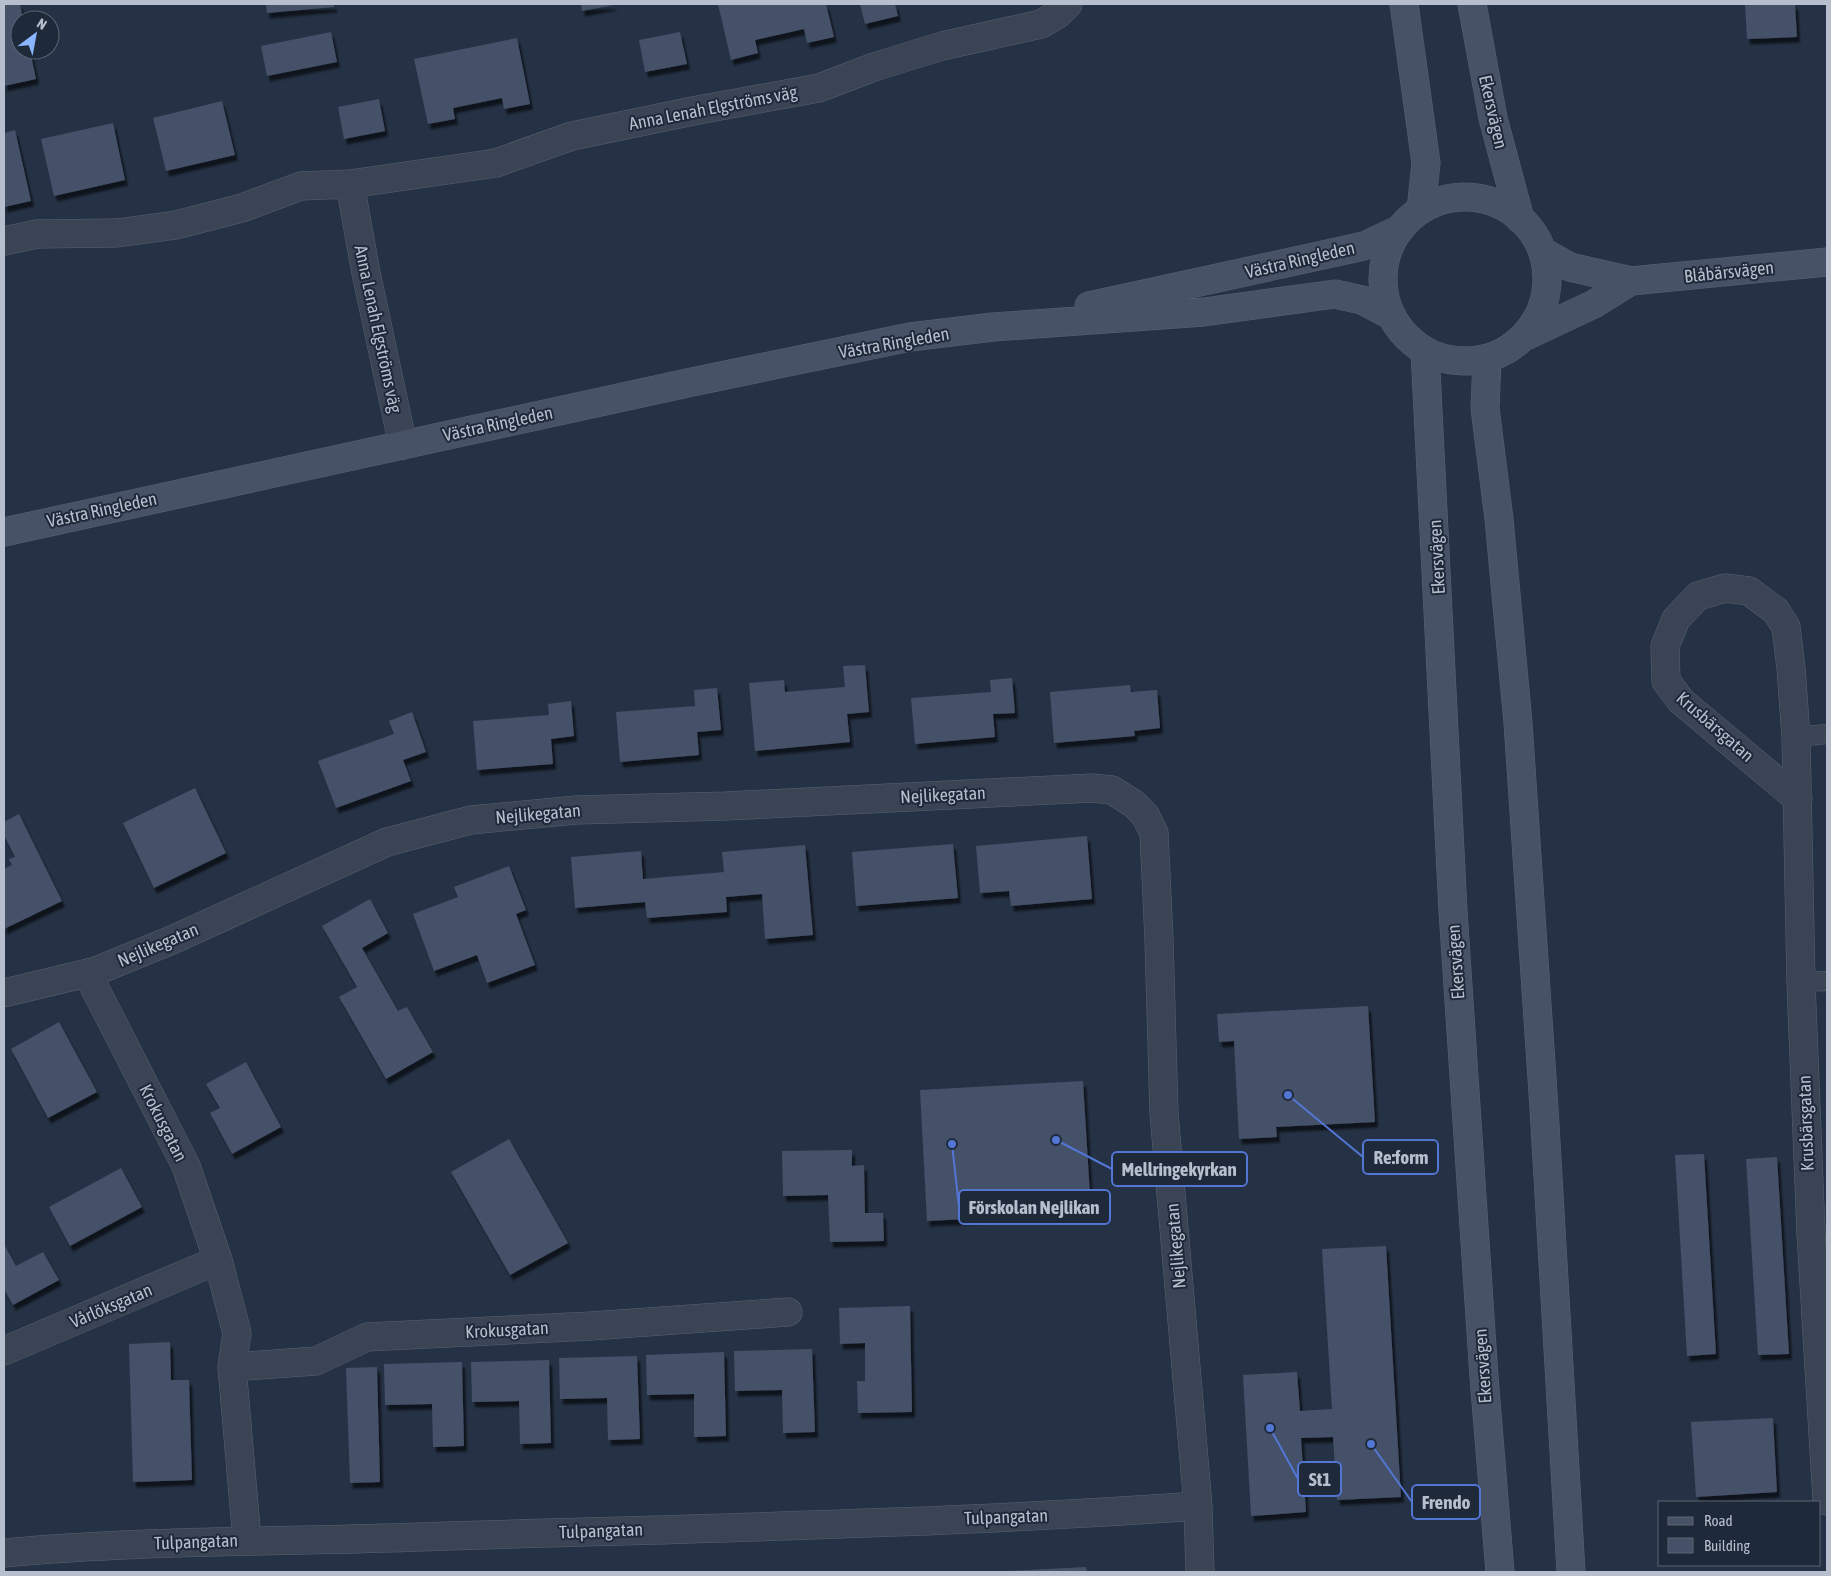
<svg xmlns="http://www.w3.org/2000/svg" width="1831" height="1576" font-family="'Asap Condensed',sans-serif">
<style>
.building{fill:#445167;filter:url(#shadow)}
.lines{fill:none;stroke-linecap:round;stroke-linejoin:round}
.lane-casing{stroke:#586272;stroke-width:20}
.street-casing{stroke:#586272;stroke-width:29}
.secondary-casing{stroke:#586272;stroke-width:29}
.lane{stroke:#3a4454;stroke-width:19}
.street{stroke:#3a4454;stroke-width:28}
.secondary{stroke:#485267;stroke-width:28}
.labels{text-anchor:middle;stroke-width:4;stroke-linejoin:round;paint-order:stroke}
.street-label{font-size:18px;fill:#b7bfce;stroke:#1e293a}
.leader{fill:none;stroke:#5376d4;stroke-width:2}
.callout-dot{fill:#5376d4;stroke:#1e293a;stroke-width:2}
.callout{fill:#1e293a;stroke:#5376d4;stroke-width:2}
.callout-label{font-size:19px;text-anchor:middle;font-weight:bold;fill:#b7bfce}
</style>
<defs>
<filter id="shadow"><feDropShadow dx="3" dy="5.5" stdDeviation="1" flood-color="#0009"/></filter>
</defs>
<rect width="100%" height="100%" fill="#253245"/>
<!-- building -->
<path class="building" d="M 4,4 L 20,4 L 23,20 L 20,20 L 20,50 L 30,50 L 36,79 L 4,86 Z
M 266,4 L 334,4 L 334,7 L 267,13 Z
M 581,4 L 613,4 L 614,5 L 582,11 Z
M 718,4 L 826,4 L 834,37 L 807,43 L 804,29 L 755,40 L 758,53 L 731,60 Z
M 860,4 L 895,4 L 898,16 L 865,24 Z
M 1745,4 L 1795,4 L 1797,37 L 1747,39 Z
M 331,32 L 337,62 L 267,76 L 261,46 Z
M 680,32 L 687,64 L 645,72 L 639,40 Z
M 517,38 L 530,104 L 504,109 L 502,98 L 453,108 L 455,119 L 428,124 L 414,59 Z
M 379,99 L 385,131 L 344,139 L 338,107 Z
M 222,101 L 235,155 L 166,171 L 153,118 Z
M 113,123 L 125,180 L 54,196 L 41,139 Z
M 15,130 L 31,201 L 4,207 L 4,133 Z
M 865,665 L 869,712 L 847,714 L 850,742 L 755,751 L 749,683 L 784,680 L 785,692 L 845,687 L 843,666 Z
M 1012,678 L 1015,713 L 993,714 L 995,737 L 915,744 L 911,698 L 991,692 L 990,680 Z
M 1130,685 L 1131,692 L 1157,690 L 1160,728 L 1134,731 L 1135,736 L 1054,743 L 1050,692 Z
M 717,688 L 721,730 L 697,732 L 699,755 L 620,762 L 616,712 L 695,706 L 694,690 Z
M 571,701 L 574,736 L 551,739 L 553,764 L 477,770 L 473,721 L 549,715 L 548,704 Z
M 412,712 L 426,752 L 403,760 L 411,781 L 336,808 L 318,761 L 394,734 L 389,721 Z
M 195,788 L 226,853 L 154,888 L 123,823 Z
M 19,814 L 62,901 L 4,929 L 4,869 L 12,865 L 9,859 L 15,857 L 4,835 L 4,822 Z
M 1087,836 L 1092,899 L 1011,906 L 1009,891 L 980,893 L 976,846 Z
M 953,844 L 958,898 L 856,906 L 852,852 Z
M 805,845 L 813,935 L 765,939 L 762,894 L 726,897 L 727,912 L 647,918 L 645,902 L 575,908 L 571,857 L 641,851 L 643,879 L 724,872 L 722,852 Z
M 509,866 L 526,910 L 516,914 L 535,965 L 487,983 L 477,955 L 434,971 L 413,914 L 458,897 L 454,887 Z
M 370,899 L 388,933 L 362,948 L 398,1011 L 407,1007 L 433,1052 L 386,1079 L 339,997 L 357,987 L 322,926 Z
M 1368,1006 L 1375,1122 L 1276,1127 L 1277,1137 L 1239,1139 L 1234,1041 L 1219,1042 L 1217,1014 Z
M 59,1022 L 97,1092 L 48,1118 L 11,1049 Z
M 246,1062 L 281,1127 L 232,1154 L 210,1113 L 220,1108 L 206,1084 Z
M 1083,1081 L 1090,1195 L 1028,1199 L 1029,1216 L 927,1221 L 920,1090 Z
M 509,1139 L 568,1243 L 510,1275 L 451,1172 Z
M 852,1150 L 852,1166 L 864,1165 L 865,1213 L 883,1213 L 884,1241 L 830,1242 L 828,1195 L 783,1196 L 782,1151 Z
M 1704,1154 L 1716,1354 L 1687,1356 L 1675,1155 Z
M 1777,1157 L 1789,1354 L 1758,1355 L 1746,1159 Z
M 121,1168 L 142,1207 L 70,1246 L 49,1207 Z
M 4,1244 L 16,1266 L 43,1252 L 59,1280 L 13,1305 L 4,1289 Z
M 1386,1246 L 1401,1497 L 1337,1500 L 1333,1437 L 1301,1438 L 1306,1512 L 1251,1516 L 1243,1375 L 1297,1372 L 1300,1411 L 1332,1409 L 1322,1249 Z
M 910,1306 L 912,1412 L 858,1413 L 857,1381 L 865,1381 L 865,1343 L 840,1344 L 839,1308 Z
M 170,1342 L 171,1380 L 189,1380 L 192,1480 L 133,1482 L 129,1344 Z
M 812,1349 L 815,1432 L 783,1433 L 782,1390 L 735,1391 L 734,1351 Z
M 724,1352 L 726,1436 L 694,1437 L 694,1394 L 647,1395 L 646,1355 Z
M 637,1356 L 640,1439 L 608,1440 L 607,1398 L 560,1399 L 559,1358 Z
M 549,1360 L 551,1443 L 520,1444 L 519,1401 L 472,1402 L 471,1362 Z
M 462,1362 L 464,1446 L 433,1447 L 432,1404 L 385,1405 L 384,1364 Z
M 377,1367 L 380,1482 L 350,1483 L 346,1368 Z
M 1773,1418 L 1777,1492 L 1696,1497 L 1691,1422 Z
M 1086,1567 L 1087,1572 L 1008,1572 L 1008,1571 Z"/>
<g class="lines">
<!-- lane casing -->
<g class="lane-casing">
<path id="lane" d="M 1796,737 L 1827,734
M 1801,982 L 1827,981"/>
</g>
<!-- street casing -->
<g class="street-casing">
<path id="street" d="M 350,184 L 366,273 L 403,445
M 4,241 L 37,234 L 117,233 L 176,225 L 242,208 L 301,186 L 350,184 L 496,163 L 572,136 L 698,110 L 819,88 L 874,67 L 942,46 L 1041,24 L 1058,14 L 1068,4
M 1798,799 L 1681,701 L 1666,681 L 1665,646 L 1676,619 L 1698,596 L 1725,588 L 1749,591 L 1776,611 L 1786,627 L 1791,668 L 1796,737 L 1801,982 L 1811,1233 L 1827,1501
M 87,973 L 186,1166 L 218,1260 L 237,1333 L 232,1367 L 247,1540
M 4,993 L 96,971 L 172,940 L 387,842 L 471,820 L 576,810 L 726,806 L 1092,788 L 1112,790 L 1134,804 L 1145,815 L 1154,833 L 1159,940 L 1164,1113 L 1198,1506 L 1200,1572
M 4,1351 L 218,1260
M 232,1367 L 316,1361 L 367,1337 L 591,1326 L 788,1312
M 4,1553 C 131,1541 260,1542 388,1538 C 658,1529 929,1525 1198,1506"/>
</g>
<!-- secondary casing -->
<g class="secondary-casing">
<path id="secondary" d="M 1404,4 L 1426,163 L 1421,210
M 1472,4 L 1493,118 L 1520,219
M1383 279a82 82 0 1 1 164 0a82 82 0 1 1-164 0Z
M 1543,252 L 1570,267 L 1631,281 L 1827,262
M 1089,306 L 1364,246 L 1400,229
M 1524,337 L 1594,304 L 1631,281
M 1425,351 L 1453,911 L 1484,1377 L 1500,1572
M 1487,360 L 1485,408 L 1499,519 L 1518,723 L 1544,1108 L 1571,1572
M 4,532 L 692,382 L 910,337 L 993,327 L 1204,312 L 1335,294 L 1362,300 L 1392,316"/>
</g>
<!-- lane -->
<use href="#lane" class="lane"/>
<!-- street -->
<use href="#street" class="street"/>
<!-- secondary -->
<use href="#secondary" class="secondary"/>
</g>
<g class="labels">
<!-- street labels -->
<g class="street-label">
<text transform="translate(713 108) rotate(-11)" y="6">Anna Lenah Elgströms väg</text>
<text transform="translate(1493 112) rotate(77)" y="6">Ekersvägen</text>
<text transform="translate(1300 260) rotate(-13)" y="6">Västra Ringleden</text>
<text transform="translate(1729 272) rotate(-6)" y="6">Blåbärsvägen</text>
<text transform="translate(378 329) rotate(78)" y="6">Anna Lenah Elgströms väg</text>
<text transform="translate(894 343) rotate(-10)" y="6">Västra Ringleden</text>
<text transform="translate(498 424) rotate(-12)" y="6">Västra Ringleden</text>
<text transform="translate(102 510) rotate(-12)" y="6">Västra Ringleden</text>
<text transform="translate(1437 557) rotate(-93)" y="6">Ekersvägen</text>
<text transform="translate(1715 727) rotate(41)" y="6">Krusbärsgatan</text>
<text transform="translate(943 795) rotate(-3)" y="6">Nejlikegatan</text>
<text transform="translate(538 814) rotate(-5)" y="6">Nejlikegatan</text>
<text transform="translate(158 945) rotate(-23)" y="6">Nejlikegatan</text>
<text transform="translate(1456 962) rotate(-94)" y="6">Ekersvägen</text>
<text transform="translate(163 1123) rotate(63)" y="6">Krokusgatan</text>
<text transform="translate(1806 1123) rotate(-92)" y="6">Krusbärsgatan</text>
<text transform="translate(1176 1246) rotate(-95)" y="6">Nejlikegatan</text>
<text transform="translate(111 1306) rotate(-23)" y="6">Vårlöksgatan</text>
<text transform="translate(507 1330) rotate(-3)" y="6">Krokusgatan</text>
<text transform="translate(1483 1366) rotate(-94)" y="6">Ekersvägen</text>
<text transform="translate(1006 1517) rotate(-2)" y="6">Tulpangatan</text>
<text transform="translate(601 1531) rotate(-2)" y="6">Tulpangatan</text>
<text transform="translate(196 1542) rotate(-2)" y="6">Tulpangatan</text>
</g>
</g>
<!-- callouts -->
<path class="leader" d="M1288 1095L1363 1157M1056 1140L1112 1169M952 1144L959 1207M1270 1428L1298 1479M1371 1444L1412 1502"/>
<g class="callout-dot">
<circle cx="1288" cy="1095" r="5"/>
<circle cx="1056" cy="1140" r="5"/>
<circle cx="952" cy="1144" r="5"/>
<circle cx="1270" cy="1428" r="5"/>
<circle cx="1371" cy="1444" r="5"/>
</g>
<g class="callout">
<rect x="1363" y="1140" width="75" height="34" rx="5"/>
<rect x="1112" y="1152" width="135" height="34" rx="5"/>
<rect x="959" y="1190" width="151" height="34" rx="5"/>
<rect x="1298" y="1462" width="43" height="34" rx="5"/>
<rect x="1412" y="1485" width="68" height="34" rx="5"/>
</g>
<g class="callout-label">
<text x="1401" y="1164">Re:form</text>
<text x="1179" y="1176">Mellringekyrkan</text>
<text x="1034" y="1214">Förskolan Nejlikan</text>
<text x="1320" y="1486">St1</text>
<text x="1446" y="1509">Frendo</text>
</g>
<!-- border -->
<rect width="1831" height="1576" fill="none" stroke="#b7bfce" stroke-width="10"/>
<!-- legend -->
<rect x="1658" y="1501" width="162" height="65" fill="#1e293a" stroke="#5b6575"/>
<rect x="1668" y="1517" width="25" height="8" fill="#485267" stroke="#5b6575"/>
<text x="1704" y="1526" font-size="15" fill="#b7bfce">Road</text>
<rect x="1668" y="1538" width="25" height="15" fill="#445167" stroke="#5b6575"/>
<text x="1704" y="1551" font-size="15" fill="#b7bfce">Building</text>
<!-- north arrow -->
<g transform="translate(35 35) rotate(32)"><circle r="24" fill="#1e293a" stroke="#5b6575"/>
<path d="M0-4L9 19L0 12L-9 19Z" fill="#8bb4ff"/>
<text y="-8" font-size="14" font-weight="bold" text-anchor="middle" fill="#b7bfce">N</text>
</g>
</svg>
